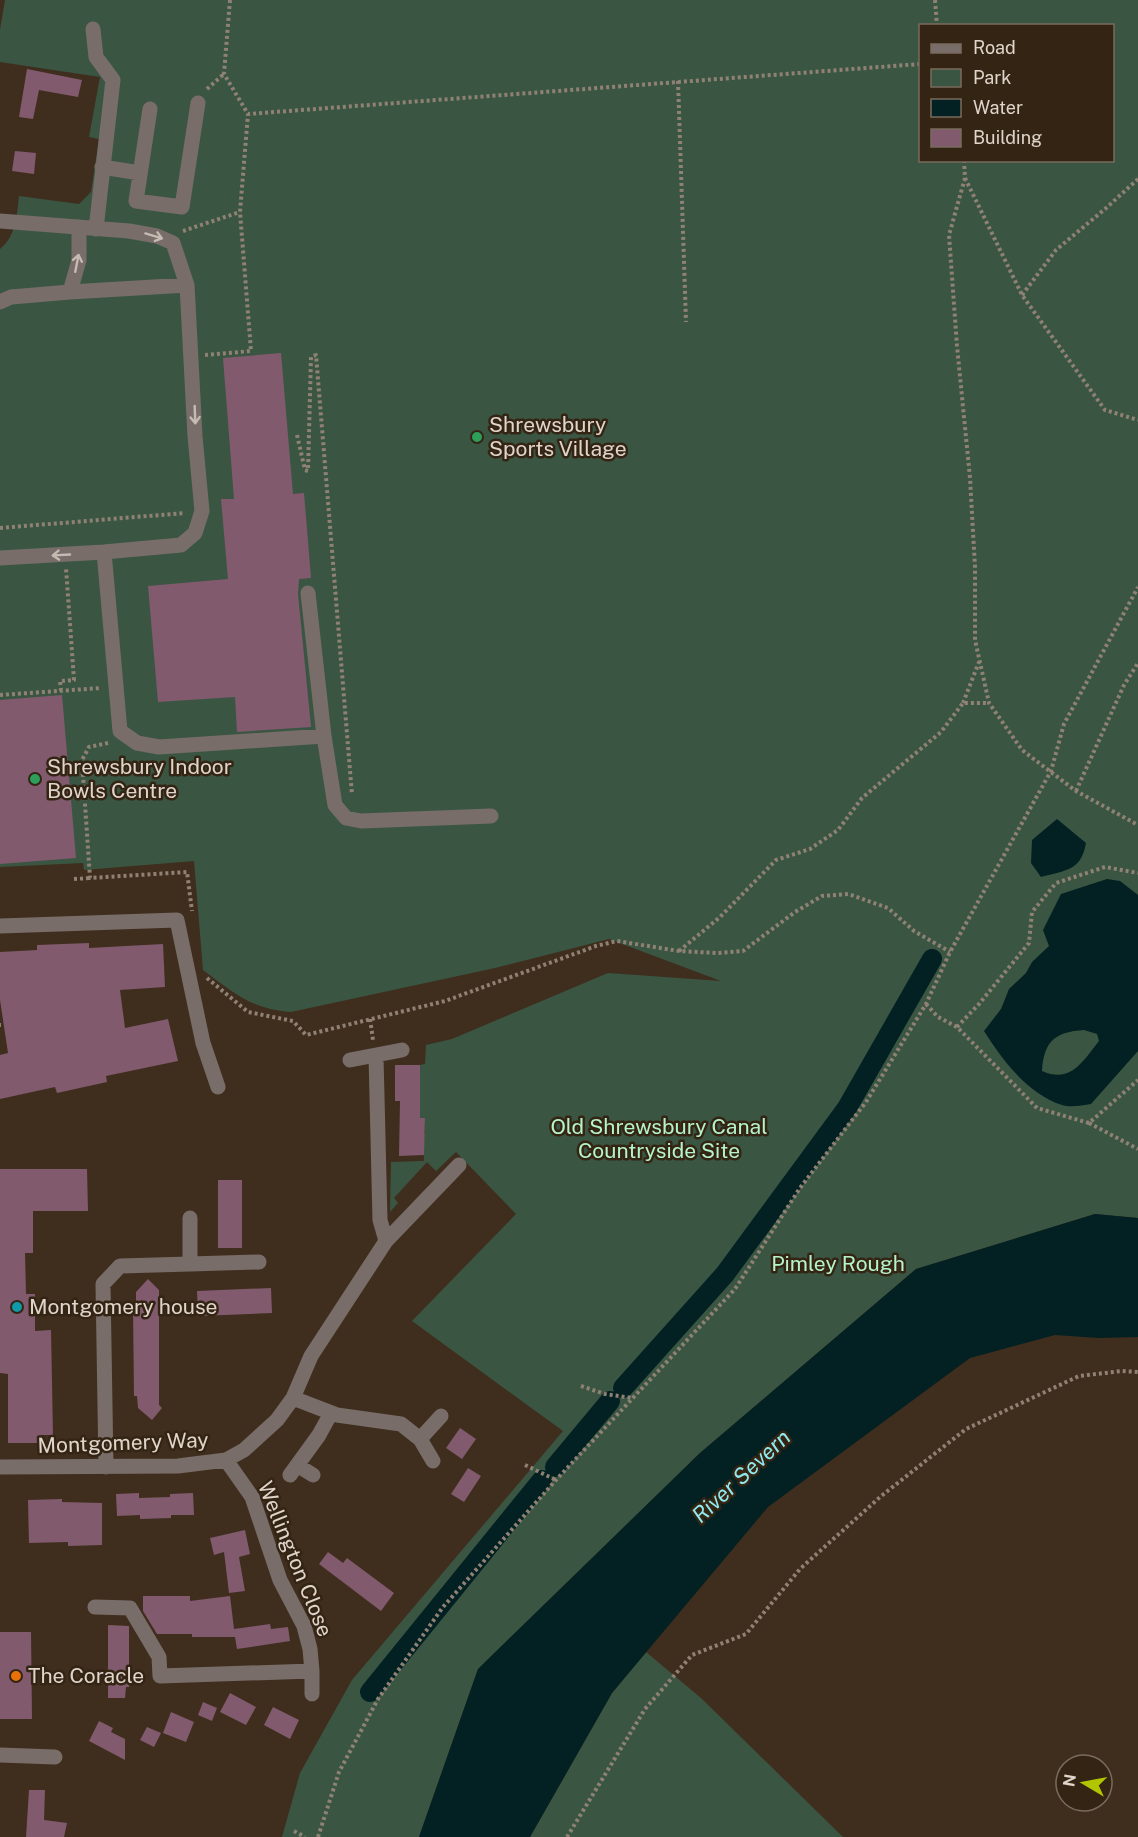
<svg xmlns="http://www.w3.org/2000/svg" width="1138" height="1837" font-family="'Public Sans',sans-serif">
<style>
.green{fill:#3a5643;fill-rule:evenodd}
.water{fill:#032022;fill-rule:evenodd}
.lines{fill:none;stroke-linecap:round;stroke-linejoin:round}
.canal{stroke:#032022;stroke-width:20}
.building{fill:#815a6e}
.path{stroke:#8f8174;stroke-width:4;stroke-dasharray:3 3;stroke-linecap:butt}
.minor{stroke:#796d69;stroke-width:15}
.oneway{stroke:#c6bbb2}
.leisure-dot{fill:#2e9e5b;stroke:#342414;stroke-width:2}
.culture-dot{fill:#0f9aa8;stroke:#342414;stroke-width:2}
.food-dot{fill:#e8710a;stroke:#342414;stroke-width:2}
.labels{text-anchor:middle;stroke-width:5;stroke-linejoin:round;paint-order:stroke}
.poi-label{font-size:21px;fill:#e0d5cb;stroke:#342414;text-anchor:start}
.park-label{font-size:21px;fill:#b5f4c8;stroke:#342414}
.street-label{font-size:21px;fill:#e0d5cb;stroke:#342414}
.water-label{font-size:22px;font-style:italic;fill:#8feaef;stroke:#342414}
</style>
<rect width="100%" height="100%" fill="#3f2e1e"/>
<!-- green -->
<path class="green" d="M 5,0 L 1138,0 L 1138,1218 L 1095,1214 L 916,1269 L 700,1453 L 478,1669 L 419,1837 L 282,1837 L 300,1773 L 352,1680 L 563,1431 L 412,1321 L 516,1214 L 456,1152 L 436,1171 L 427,1162 L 394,1198 L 398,1203 L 390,1212 L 391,1162 L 424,1161 L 423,1139 L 401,1134 L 425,1134 L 425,1118 L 419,1118 L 420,1065 L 425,1064 L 426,1045 L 452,1039 L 608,973 L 721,981 L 609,939 L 495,968 L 291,1012 C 251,1009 234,993 203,970 L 194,861 L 84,870 L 83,863 L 0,867 L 0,249 C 16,236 17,215 19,196 L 79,204 L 91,192 L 99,139 L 89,137 L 100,77 L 0,62 L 0,30 ZM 920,26 L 1112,26 L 1112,160 L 920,160 Z
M 646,1652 L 701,1698 L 843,1837 L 530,1837 L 612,1693 Z"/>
<!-- water -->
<path class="water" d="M 1057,819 L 1086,843 C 1081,871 1066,870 1041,877 L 1031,863 L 1032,840 Z
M 1107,879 L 1120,881 L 1138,895 L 1138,1051 L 1091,1104 C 1082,1105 1071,1108 1062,1105 C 1028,1094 1003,1061 984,1031 L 1001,1009 L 1009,989 L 1026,973 L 1032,962 L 1049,946 L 1043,930 L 1061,894 ZM 1084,1030 L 1097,1034 L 1099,1041 C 1083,1061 1071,1084 1042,1071 C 1044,1041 1055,1032 1084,1030 Z
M 1095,1214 L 1138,1218 L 1138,1337 L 1098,1338 L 1055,1335 L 970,1358 L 768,1507 L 612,1693 L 530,1837 L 419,1837 L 478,1669 L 700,1453 L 916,1269 Z"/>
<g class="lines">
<!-- canal -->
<path class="canal" d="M 623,1388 L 725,1274 L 847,1108 L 932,959
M 555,1467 L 610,1401
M 370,1692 L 542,1480"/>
</g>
<!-- building -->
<path class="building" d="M 27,69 L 82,80 L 78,97 L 39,90 L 33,119 L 19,117 Z
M 15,151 L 36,153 L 34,174 L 12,171 Z
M 281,353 L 293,494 L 304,493 L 311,578 L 299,579 L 298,594 L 311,727 L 237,732 L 235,697 L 158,702 L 148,586 L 228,579 L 221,499 L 234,499 L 223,358 Z
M 62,695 L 76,858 L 0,864 L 0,700 Z
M 89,943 L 89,948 L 163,944 L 165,987 L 120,990 L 125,1028 L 168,1019 L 178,1061 L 106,1076 L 107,1082 L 57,1093 L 55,1087 L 0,1099 L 0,1055 L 8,1053 L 0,1000 L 0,952 L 37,950 L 37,945 Z
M 395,1065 L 420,1065 L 420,1118 L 425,1118 L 424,1155 L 399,1156 L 400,1101 L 395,1101 Z
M 0,1169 L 87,1169 L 88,1211 L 33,1211 L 33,1253 L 25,1253 L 26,1294 L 35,1294 L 35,1331 L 51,1330 L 53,1435 L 41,1435 L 41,1443 L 8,1443 L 8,1374 L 0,1373 Z
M 218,1180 L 242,1180 L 242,1248 L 218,1248 Z
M 148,1279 L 159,1290 L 159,1405 L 162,1408 L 152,1420 L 138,1408 L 137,1396 L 134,1396 L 133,1307 L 136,1307 L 136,1292 Z
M 271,1288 L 272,1313 L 198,1316 L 197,1291 Z
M 460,1428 L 476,1439 L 462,1459 L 446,1448 Z
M 468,1468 L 481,1476 L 464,1502 L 451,1494 Z
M 139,1493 L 139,1498 L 170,1497 L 170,1494 L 193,1493 L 194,1515 L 171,1515 L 171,1518 L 140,1519 L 140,1515 L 117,1516 L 116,1494 Z
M 62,1499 L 62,1502 L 102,1503 L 102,1545 L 68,1546 L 68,1542 L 29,1543 L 28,1500 Z
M 245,1530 L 250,1554 L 239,1557 L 245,1591 L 229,1593 L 224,1552 L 214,1555 L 210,1538 Z
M 328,1552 L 343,1563 L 347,1558 L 394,1593 L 381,1611 L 319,1564 Z
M 143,1596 L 190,1596 L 190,1601 L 230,1596 L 234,1629 L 270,1624 L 271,1629 L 288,1627 L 290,1641 L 237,1649 L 235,1637 L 192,1637 L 192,1634 L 157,1634 L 143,1611 Z
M 108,1625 L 129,1626 L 129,1687 L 126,1687 L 125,1698 L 108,1698 Z
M 0,1632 L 31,1632 L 32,1719 L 0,1719 Z
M 230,1693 L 256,1707 L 246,1725 L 220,1712 Z
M 203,1702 L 217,1708 L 212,1721 L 198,1715 Z
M 273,1707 L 299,1720 L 290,1739 L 264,1725 Z
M 171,1712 L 194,1722 L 186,1742 L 163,1733 Z
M 99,1721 L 113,1728 L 111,1732 L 125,1739 L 125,1760 L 89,1741 Z
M 147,1727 L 161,1733 L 154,1747 L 140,1740 Z
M 29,1790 L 45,1790 L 44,1820 L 67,1823 L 64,1837 L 26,1837 Z"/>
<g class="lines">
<!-- path -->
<path class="path" d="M 230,0 L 224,74 L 248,114 L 920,64
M 935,0 L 937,26
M 678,81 L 686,322
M 207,89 L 224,74
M 964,160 L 965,178 L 1022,295 L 1105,410 L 1138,420
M 965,178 L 949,235 L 957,346 L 970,478 L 975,567 L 975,640 L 989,703 L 1022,750 L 1076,791 L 1138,825
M 183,231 L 240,212
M 1022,295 L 1056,250 L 1105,209 L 1138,179
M 205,355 L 251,351 L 240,212 L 248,114
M 297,435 L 305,470 L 308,471 L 311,357 L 316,355 L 352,795
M 0,528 L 185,513
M 61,691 L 60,681 L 74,680 L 66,568
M 0,695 L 101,688
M 963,703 L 979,662
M 108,743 L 89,747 L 82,760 L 90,878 L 187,872 L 192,911
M 1076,791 L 1124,685 L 1138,663
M 74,879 L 90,878
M 679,951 L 720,917 L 776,860 L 810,849 L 838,830 L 862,798 L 941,732 L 963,703 L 989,703
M 207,978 L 248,1012 L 293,1021 L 306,1035 L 445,1001 L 596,946 L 617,941 L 679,951 L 717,953 L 743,951 L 795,912 L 822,896 L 848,894 L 888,908 L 914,931 L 950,952
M 926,1004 L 938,1017 L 957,1027 L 1037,1108 L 1089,1123 L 1138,1080
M 370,1019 L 373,1040
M 0,1025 L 1,1025
M 957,1027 L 979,1004 L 1029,943 L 1032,912 L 1056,883 L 1105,867 L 1138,873
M 1089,1123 L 1138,1149
M 581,1386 L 605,1394 L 632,1398
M 525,1465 L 556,1480
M 294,1831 L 305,1837
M 318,1837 L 339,1772 L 378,1699 L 443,1607 L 556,1480 L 735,1289 L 800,1188 L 866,1102 L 926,1004 L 950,952 L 1051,771 L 1064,724 L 1138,587
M 567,1837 L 645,1709 L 692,1655 L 746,1634 L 800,1569 L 880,1497 L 966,1429 L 1079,1376 L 1122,1371 L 1138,1372"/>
<!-- minor -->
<path class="minor" d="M 93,29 L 96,57 L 113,80 L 96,229
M 150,109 L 136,201 L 182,207 L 198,103
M 102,167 L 140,173
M 0,221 L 129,231 L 157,236 L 173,243 L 187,285 L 195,436 L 202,511 L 195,533 L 181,545 L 104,552 L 0,558
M 70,292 L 187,285
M 0,302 L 11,297 L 70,292 L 79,260 L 79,227
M 104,552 L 120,731 L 137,743 L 159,747 L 324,736
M 308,593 L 324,736 L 335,805 L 346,818 L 361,821 L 491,816
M 0,926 L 177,920 L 203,1043 L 218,1087
M 376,1056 L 380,1220 L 386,1241
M 350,1060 L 402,1050
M 190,1264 L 259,1262
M 293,1398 L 337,1415 L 401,1424 L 420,1439 L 441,1416
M 420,1439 L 433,1461
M 297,1465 L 313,1475
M 0,1467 L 178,1466 L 226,1460 L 244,1450 L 277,1420 L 293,1398 L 311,1356 L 386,1241 L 459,1165
M 106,1467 L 103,1284 L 120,1266 L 190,1264 L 190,1218
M 290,1475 L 319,1435 L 331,1413
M 95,1607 L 130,1608 L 159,1657 L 160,1676 L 312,1671 L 310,1649 L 304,1626 L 280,1580 L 252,1497 L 226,1460
M 312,1671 L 312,1694
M 0,1755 L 55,1757"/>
</g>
<!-- one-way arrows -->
<defs><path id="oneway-shaft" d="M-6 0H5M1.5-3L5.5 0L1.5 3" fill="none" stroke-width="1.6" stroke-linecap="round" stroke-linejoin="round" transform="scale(1.5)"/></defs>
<g class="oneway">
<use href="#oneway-shaft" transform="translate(154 236) rotate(17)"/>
<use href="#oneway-shaft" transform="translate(77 263) rotate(-79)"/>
<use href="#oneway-shaft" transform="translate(195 415) rotate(88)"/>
<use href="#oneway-shaft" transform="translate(61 555) rotate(177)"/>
</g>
<!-- markers -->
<g class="leisure-dot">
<circle cx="477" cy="437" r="6"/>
<circle cx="35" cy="779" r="6"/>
</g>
<circle class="culture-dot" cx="17" cy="1307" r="6"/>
<circle class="food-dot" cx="16" cy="1676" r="6"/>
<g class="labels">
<!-- poi labels -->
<g class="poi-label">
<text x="489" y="432">Shrewsbury<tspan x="489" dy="24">Sports Village</tspan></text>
<text x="47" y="774">Shrewsbury Indoor<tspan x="47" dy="24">Bowls Centre</tspan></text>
<text x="29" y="1314">Montgomery house</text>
<text x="28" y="1683">The Coracle</text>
</g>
<!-- park labels -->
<g class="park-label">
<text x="659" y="1134">Old Shrewsbury Canal<tspan x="659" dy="24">Countryside Site</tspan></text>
<text x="838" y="1271">Pimley Rough</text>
</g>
<!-- street labels -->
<g class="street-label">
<text transform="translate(123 1443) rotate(-2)" y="7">Montgomery Way</text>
<text transform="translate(295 1559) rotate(68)" y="7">Wellington Close</text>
</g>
<!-- water labels -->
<g class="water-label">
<text transform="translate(741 1476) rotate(-43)" y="8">River Severn</text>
</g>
</g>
<!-- legend -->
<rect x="919" y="24" width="195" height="138" fill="#342414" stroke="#796b5d" stroke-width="1.5"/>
<rect x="931" y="44" width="30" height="9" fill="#796d69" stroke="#796b5d" stroke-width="1.5"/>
<text x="973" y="54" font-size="18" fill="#e0d5cb">Road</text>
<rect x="931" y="69" width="30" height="18" fill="#3a5643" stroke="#796b5d" stroke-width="1.5"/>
<text x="973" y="84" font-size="18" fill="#e0d5cb">Park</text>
<rect x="931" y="99" width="30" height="18" fill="#032022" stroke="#796b5d" stroke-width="1.5"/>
<text x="973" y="114" font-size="18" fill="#e0d5cb">Water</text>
<rect x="931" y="129" width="30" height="18" fill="#815a6e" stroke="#796b5d" stroke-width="1.5"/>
<text x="973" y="144" font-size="18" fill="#e0d5cb">Building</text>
<!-- north arrow -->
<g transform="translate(1084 1783) rotate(280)"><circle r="28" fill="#342414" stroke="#796b5d" stroke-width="1.5"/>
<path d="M0-4.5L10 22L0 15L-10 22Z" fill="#b1c500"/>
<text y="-9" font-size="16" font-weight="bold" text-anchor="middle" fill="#e0d5cb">N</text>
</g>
</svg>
